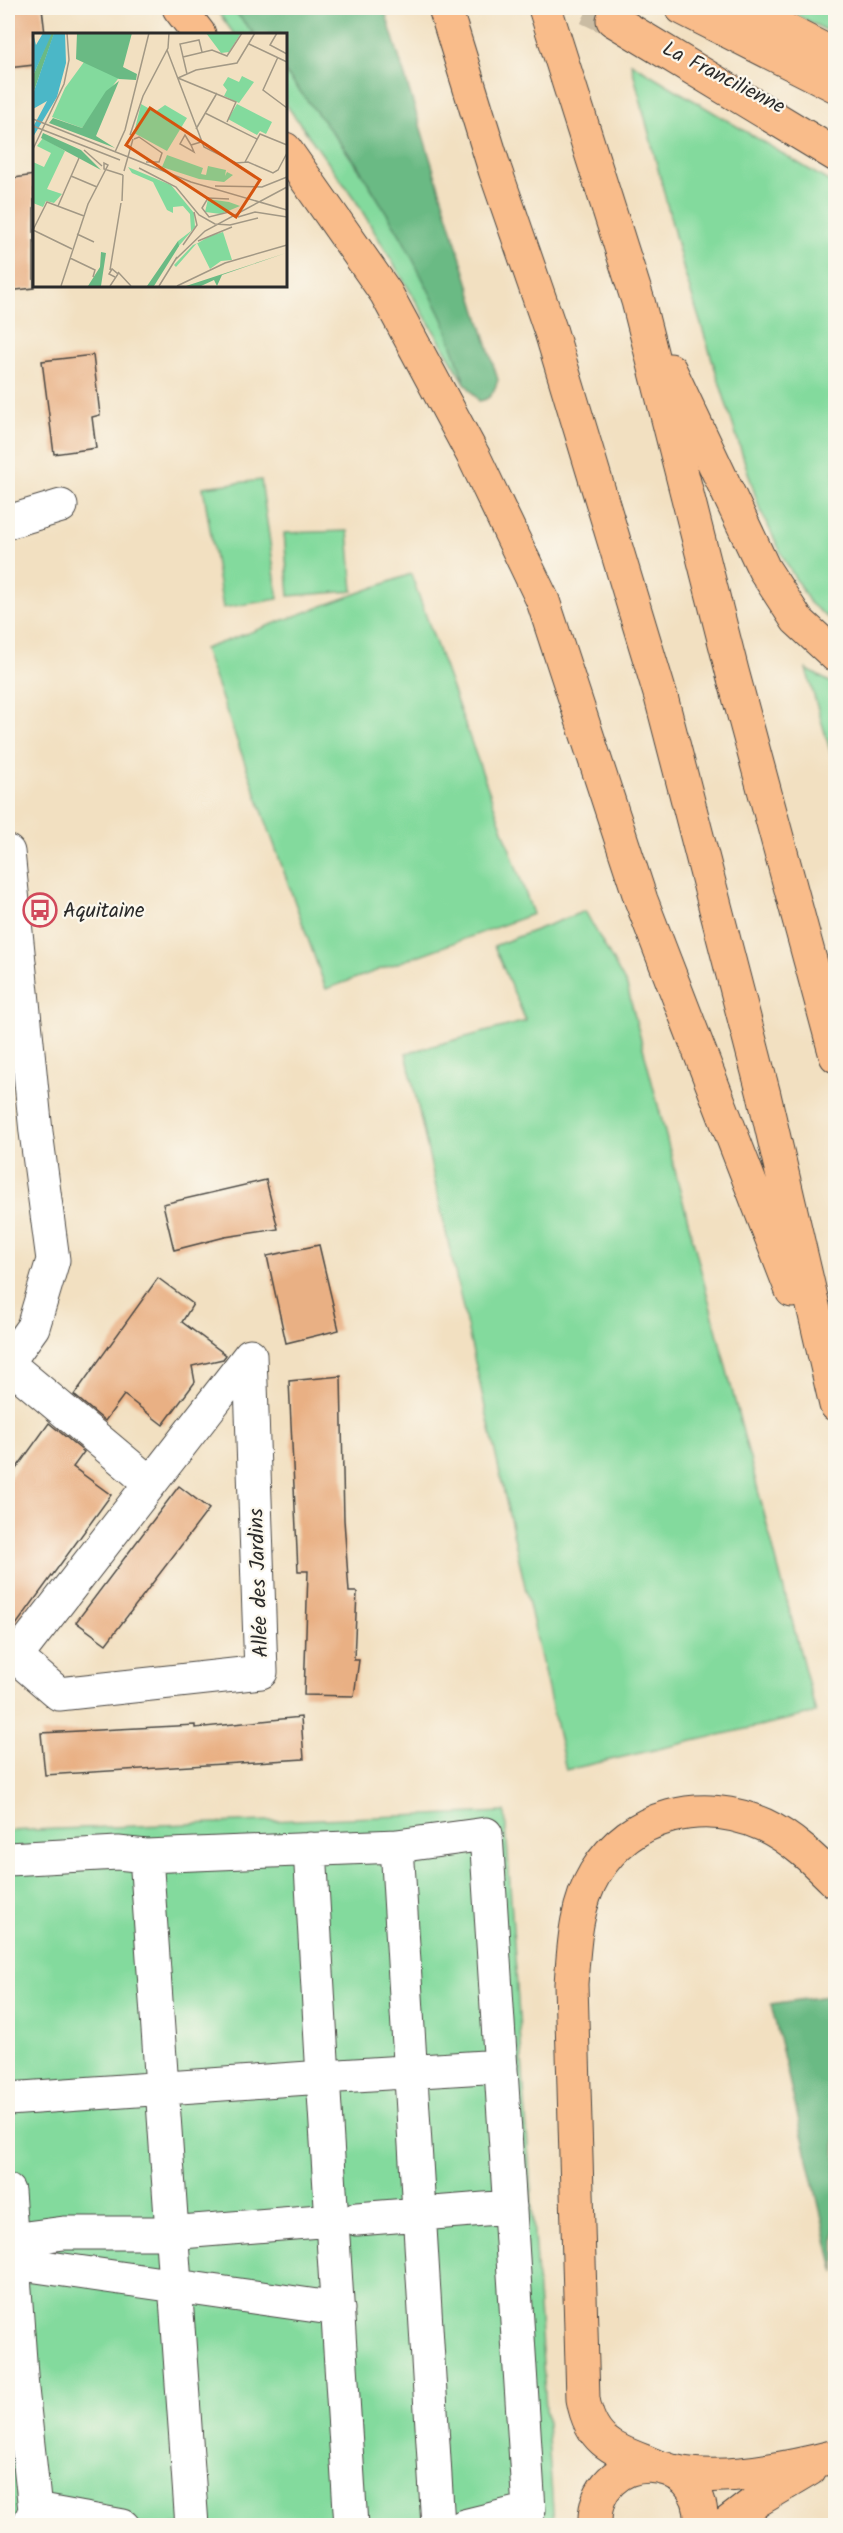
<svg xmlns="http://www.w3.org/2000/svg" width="843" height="2533" font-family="Kalam,sans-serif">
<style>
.green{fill:#83da9d;stroke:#578264;stroke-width:1.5}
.forest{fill:#6aba84;stroke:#4a7258;stroke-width:1.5}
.building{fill:#e9b084}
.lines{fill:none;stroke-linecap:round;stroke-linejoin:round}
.highway-tunnel{stroke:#cabca3;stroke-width:33;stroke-dasharray:33 16;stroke-linecap:butt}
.minor-casing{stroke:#494642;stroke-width:35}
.major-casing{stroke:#494642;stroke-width:35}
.highway-casing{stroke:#494642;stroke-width:35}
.minor{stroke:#fff;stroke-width:33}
.major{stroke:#f9bc8a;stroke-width:33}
.highway{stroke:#f9bc8a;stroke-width:33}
.labels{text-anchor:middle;stroke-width:4.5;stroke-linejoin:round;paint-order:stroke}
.street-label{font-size:21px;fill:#2b2b2b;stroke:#fbf7ec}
.poi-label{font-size:21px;fill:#2b2b2b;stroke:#fbf7ec;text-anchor:start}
.inset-road{fill:none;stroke:#a29885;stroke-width:1.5}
.view{fill:#d5540f;fill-opacity:0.15;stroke:#d5540f;stroke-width:3}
.inset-edge{fill:none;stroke:#2b2b2b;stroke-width:3}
</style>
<rect width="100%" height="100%" fill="#fbf7ec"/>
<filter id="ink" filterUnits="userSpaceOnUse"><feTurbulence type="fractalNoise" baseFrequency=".0167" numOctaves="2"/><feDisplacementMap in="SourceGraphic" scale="12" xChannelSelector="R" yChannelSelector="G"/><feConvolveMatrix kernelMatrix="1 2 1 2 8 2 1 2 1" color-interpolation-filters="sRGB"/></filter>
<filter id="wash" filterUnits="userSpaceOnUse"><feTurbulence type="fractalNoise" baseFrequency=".008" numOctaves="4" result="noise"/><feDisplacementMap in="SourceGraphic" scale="24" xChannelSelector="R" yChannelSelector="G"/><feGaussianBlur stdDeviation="1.35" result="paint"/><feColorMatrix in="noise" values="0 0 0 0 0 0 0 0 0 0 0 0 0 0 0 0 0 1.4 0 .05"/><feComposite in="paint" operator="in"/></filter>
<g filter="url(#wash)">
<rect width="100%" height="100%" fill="#f2e0c1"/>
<!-- green -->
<path class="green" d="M 215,8 L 232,8 L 254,34 L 234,34 Z
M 783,8 L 835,8 L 835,35 Z
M 631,63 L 835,185 L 835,624 L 810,603 L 786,563 L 759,507 L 684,271 Z
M 285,72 C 347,147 404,228 443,318 C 452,339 458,362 465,383 L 356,201 L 285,103 Z
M 261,480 L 278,599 L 223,608 L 203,487 Z
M 348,531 L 353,591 L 289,596 L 284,533 Z
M 411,574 L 533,914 L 326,989 L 204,649 Z
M 806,669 L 835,685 L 835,767 Z
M 585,911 L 627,986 L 816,1713 L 566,1770 L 406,1053 L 526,1021 L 494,946 Z
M 505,1812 L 554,2525 L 10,2525 L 8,1831 Z"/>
<!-- forest -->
<path class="forest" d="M 232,8 L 384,8 L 498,380 C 494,391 491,400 479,401 L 465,383 L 443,319 L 402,238 L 356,163 L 285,72 L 285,34 L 254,34 Z
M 835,1995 L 836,1995 L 835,2273 L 771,2004 Z"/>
<g id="blocks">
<!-- building -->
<path class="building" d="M 8,8 L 42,8 L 45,34 L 34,34 L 34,65 L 8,68 Z
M 34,175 L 34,288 L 8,291 L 8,179 Z
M 93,355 L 100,415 L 92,417 L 96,448 L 54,454 L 42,361 Z
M 266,1180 L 278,1229 L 225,1237 L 174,1250 L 163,1204 Z
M 319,1245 L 339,1330 L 286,1343 L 267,1256 Z
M 158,1278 L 193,1304 L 182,1322 L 226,1355 L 223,1359 L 192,1366 L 195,1382 L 163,1425 L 124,1395 L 105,1421 L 74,1395 Z
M 341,1376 L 344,1520 L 349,1592 L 357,1592 L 354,1660 L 359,1660 L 354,1696 L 304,1695 L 308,1571 L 298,1571 L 289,1381 Z
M 49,1423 L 84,1452 L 73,1467 L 111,1495 L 8,1636 L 8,1480 Z
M 179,1486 L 209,1509 L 106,1644 L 76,1622 Z
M 301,1717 L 304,1759 L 45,1775 L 41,1733 L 195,1725 L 195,1728 Z"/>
</g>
</g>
<g filter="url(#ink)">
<use href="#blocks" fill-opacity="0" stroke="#494642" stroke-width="1.5"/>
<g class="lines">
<!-- highway-tunnel -->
<path class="highway-tunnel" d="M 588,8 L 613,20"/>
<!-- minor casing -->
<g class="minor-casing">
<path id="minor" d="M 8,522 L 61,506
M 8,852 L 36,1132 L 53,1260 L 33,1327 L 8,1362
M 250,1355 L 261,1672 L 59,1694 L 16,1657 Z
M 8,1364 L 150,1483
M 397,1846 L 438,2526
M 310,1849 L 323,2077 L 501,2066
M 146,1856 L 171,2217
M 8,1859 L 118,1853 L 146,1856 L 397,1846 L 486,1834 L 529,2510 L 464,2526
M 8,2099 L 323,2077 L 351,2526
M 8,2191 L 22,2389
M 357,2219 L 510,2207
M 181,2232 L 332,2220
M 11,2240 L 64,2233 L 158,2233
M 172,2241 L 192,2526
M 8,2262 L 338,2309
M 8,2383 L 22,2389 L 35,2510 L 28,2526
M 35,2510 L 123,2526"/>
</g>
<!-- major casing -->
<g class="major-casing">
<path id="major" d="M 673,2471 C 720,2483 789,2468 836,2456
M 595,2526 C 591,2446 707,2447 701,2526
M 724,2526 L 758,2500 L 810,2469"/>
</g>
<!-- highway casing -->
<g class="highway-casing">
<path id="highway" d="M 179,8 L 199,34
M 445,8 L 495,170 L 551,332 L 661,697 L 764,1095 L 836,1405
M 545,8 L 638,301 L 732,671 L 836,1056
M 682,8 L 836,86
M 742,8 L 836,56
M 613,20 L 836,155
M 285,149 L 386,293 L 474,457 L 543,601 L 641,900 L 792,1291
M 670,370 L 764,569 L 797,620 L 836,656
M 653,2465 C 614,2449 591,2444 583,2399 L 571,1984 C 574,1946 575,1906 595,1873 C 631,1814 703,1797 764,1825 C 792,1838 815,1861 836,1882"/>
</g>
<!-- minor -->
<use href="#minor" class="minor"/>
<!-- major -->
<use href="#major" class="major"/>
<!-- highway -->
<use href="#highway" class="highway"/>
</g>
</g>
<!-- icons -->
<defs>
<g id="bus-ring" transform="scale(1.725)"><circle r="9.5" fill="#fbf7ec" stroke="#d1495b" stroke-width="1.5"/><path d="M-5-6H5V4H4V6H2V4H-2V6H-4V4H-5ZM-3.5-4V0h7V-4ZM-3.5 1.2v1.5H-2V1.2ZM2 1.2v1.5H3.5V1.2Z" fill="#d1495b"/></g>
</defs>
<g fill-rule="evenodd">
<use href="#bus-ring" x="40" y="910"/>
</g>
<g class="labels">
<!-- street labels -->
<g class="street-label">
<text transform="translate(724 77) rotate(27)" y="7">La Francilienne</text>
<text transform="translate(258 1583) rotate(-92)" y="7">Allée des Jardins</text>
</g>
<!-- poi labels -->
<g class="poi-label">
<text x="63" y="917">Aquitaine</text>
</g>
</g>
<!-- overview -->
<g transform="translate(33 33)">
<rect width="254" height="254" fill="#f2e0c1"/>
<path d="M 173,0 L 208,0 L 196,19 L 188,20 ZM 51,29 L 87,43 L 49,95 L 19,84 L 32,55 ZM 209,43 L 221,49 L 206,70 L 191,63 L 194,57 L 190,52 L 195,44 L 206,49 ZM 108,71 L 122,79 L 132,72 L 154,85 L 134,118 L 101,100 ZM 204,71 L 239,89 L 233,101 L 227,98 L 224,102 L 195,86 ZM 10,105 L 32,118 L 14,156 L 29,161 L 21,170 L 13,168 L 10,174 L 0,170 L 0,129 L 11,134 L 18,120 L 4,113 ZM 134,122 L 170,135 L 168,141 L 173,142 L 175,133 L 193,137 L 192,143 L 194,139 L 200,142 L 191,149 L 166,146 L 129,134 ZM 95,134 L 138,152 L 161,180 L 162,194 L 145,214 L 145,208 L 158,198 L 157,181 L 150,173 L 140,174 L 140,180 L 134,177 L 120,149 L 99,140 ZM 175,166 L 196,169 L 207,173 L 188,181 L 172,179 ZM 190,199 L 199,227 L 188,228 L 177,236 L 164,210 L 143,234 L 141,232 L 160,212 L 165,210 L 177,203 Z" fill="#83da9d"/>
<path d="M 18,0 L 21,1 L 0,61 L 0,43 ZM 44,0 L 99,0 L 90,34 L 104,41 L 103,47 L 86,46 L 43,26 ZM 86,48 L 63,103 L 82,115 L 16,90 L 20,85 L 49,95 L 73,58 ZM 10,100 L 48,117 L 68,137 L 8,105 ZM 145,208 L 146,213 L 121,253 L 114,253 ZM 68,219 L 73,220 L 68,253 L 55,253 L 67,234 ZM 253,220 L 189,242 L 184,253 L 181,247 L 168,253 L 153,253 Z" fill="#6aba84"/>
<path d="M 0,0 L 3,12 L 10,0 L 19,0 L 0,43 ZM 21,0 L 32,0 L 33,30 L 24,64 L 0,104 L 0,94 L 14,68 L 0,76 L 0,61 Z" fill="#4bb7c7"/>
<path class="inset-road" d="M 244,0 L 237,12 L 254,21M 216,11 L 254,29M 134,17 L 171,114 L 203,130 L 215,129 L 240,140 L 245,137 L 254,120M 150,24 L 179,17 L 194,23 L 209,0M 245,24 L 230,57 L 254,75M 154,41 L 147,11 L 166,7 L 169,19M 145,45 L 163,37 L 204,30 L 222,0M 145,45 L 203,69 L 194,89M 172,80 L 224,106M 0,86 L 158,149 L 254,177M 0,93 L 87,127M 163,96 L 184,60M 97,102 L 110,63 L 135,15 L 136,0M 101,106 L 106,104 L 129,120 L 126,129 L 113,129M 158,112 L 161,119 L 147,111 L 152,102 L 158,112 L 168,109M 0,116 L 31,51 L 36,27 L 34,0M 51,117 L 69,133M 82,119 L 92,97 L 116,0M 212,129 L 227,101 L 254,112M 106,135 L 143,154 L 166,182 L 182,191 L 197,192 L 225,185M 73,136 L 75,132 L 71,130 L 71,136 L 90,142M 91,138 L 100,106M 38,143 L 64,154M 182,153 L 229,154 L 254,144M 196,166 L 175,165 L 169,175 L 176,184 L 196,179M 89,168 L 90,142M 25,173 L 46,125M 205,184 L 222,179 L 254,184M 0,197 L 14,169 L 51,183M 0,197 L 39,216M 44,201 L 61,209M 165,208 L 199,194M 150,212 L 164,192 L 161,179M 37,225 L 62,237 L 60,244M 143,226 L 172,198 L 254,154M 77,237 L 88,170M 85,239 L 98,253M 28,253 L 55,171 L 73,136M 77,253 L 85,241 L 79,236 L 76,241 L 82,244M 126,253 L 144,224M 144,253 L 192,230 L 254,212"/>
<path class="view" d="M 117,75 L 227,147 L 203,184 L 93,112 Z"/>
<rect width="254" height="254" class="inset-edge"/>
</g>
<!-- margin -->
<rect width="843" height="2533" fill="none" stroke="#fbf7ec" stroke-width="30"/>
</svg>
